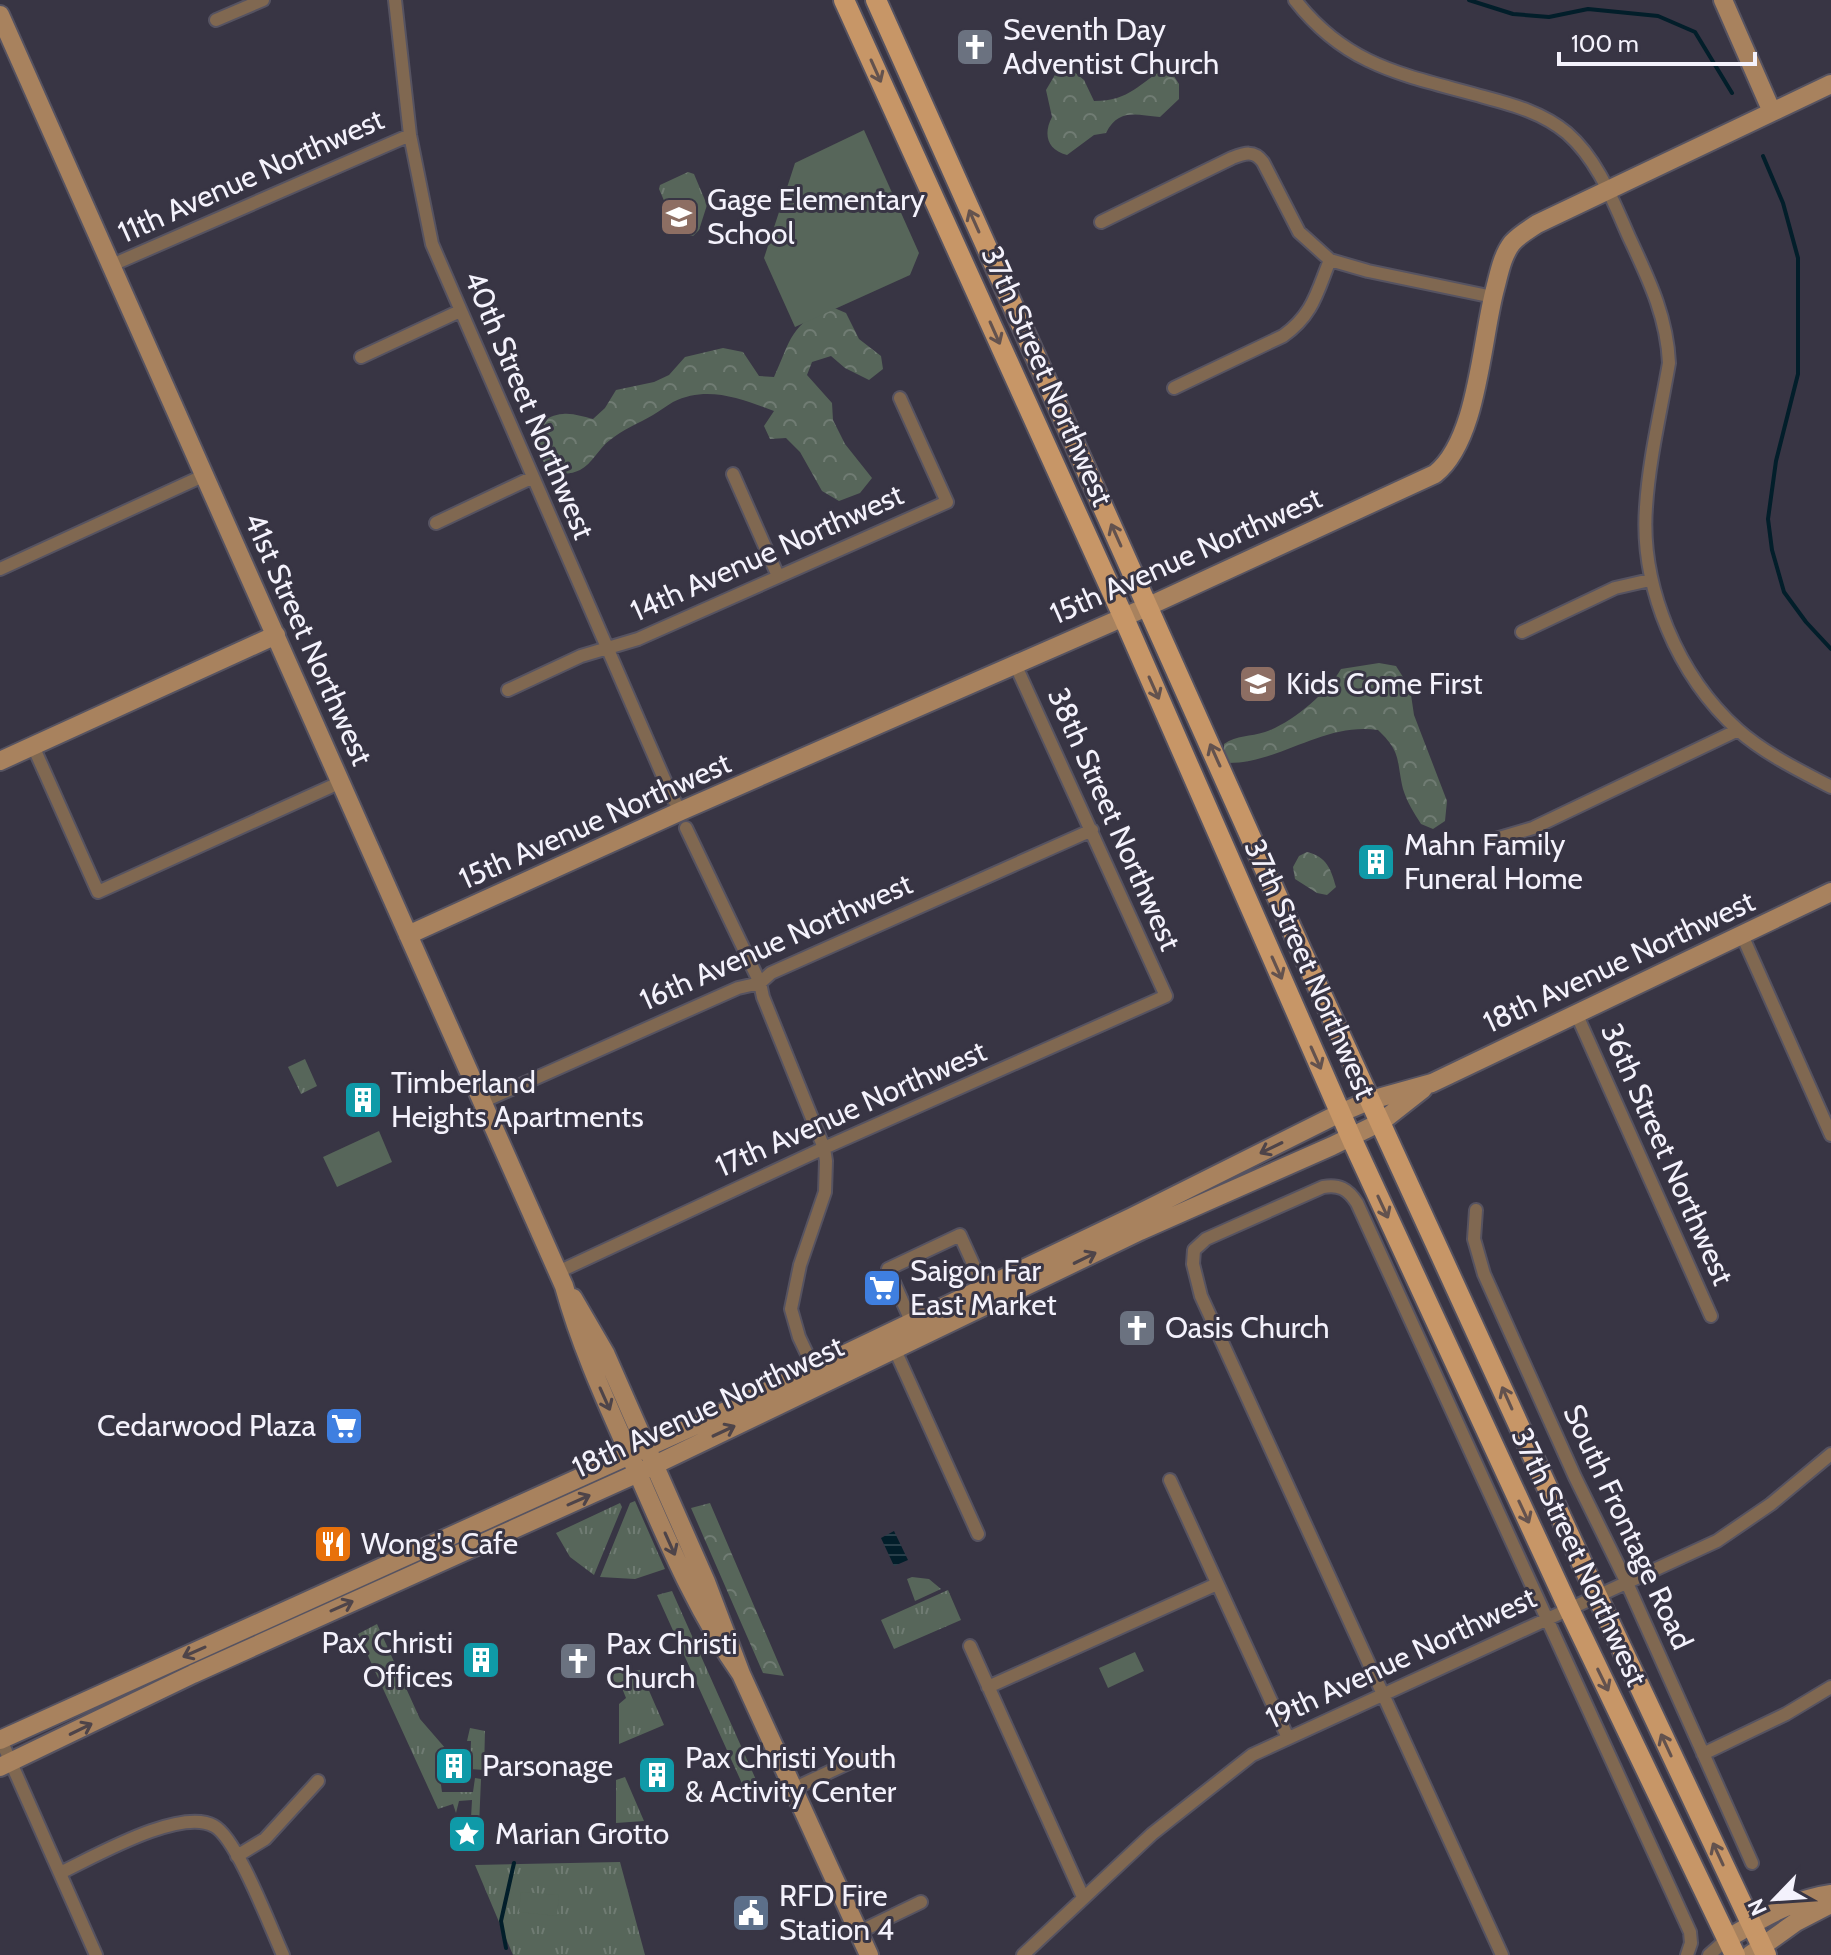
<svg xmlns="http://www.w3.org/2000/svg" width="1831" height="1955" font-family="Cabin,sans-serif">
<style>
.grass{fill:url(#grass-tufts)}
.forest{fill:url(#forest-crowns)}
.pitch{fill:#57665a}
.water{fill:url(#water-rules)}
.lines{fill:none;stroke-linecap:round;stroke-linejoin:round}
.stream{stroke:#021e2a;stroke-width:4}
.street-casing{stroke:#565361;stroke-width:16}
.secondary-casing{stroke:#565361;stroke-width:22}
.primary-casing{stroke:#565361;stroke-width:24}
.street{stroke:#806851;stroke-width:12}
.secondary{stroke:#a8825e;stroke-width:18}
.primary{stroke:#c79667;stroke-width:20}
.oneway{stroke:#63524e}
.oneway2{stroke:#4e4449}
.labels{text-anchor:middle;stroke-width:6;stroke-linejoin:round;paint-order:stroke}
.poi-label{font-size:30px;fill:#f4f2fc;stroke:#383544;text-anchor:start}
.street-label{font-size:30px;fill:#f4f2fc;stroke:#383544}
</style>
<defs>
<pattern id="grass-tufts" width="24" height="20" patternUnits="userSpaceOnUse" patternTransform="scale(2)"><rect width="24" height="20" fill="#57665a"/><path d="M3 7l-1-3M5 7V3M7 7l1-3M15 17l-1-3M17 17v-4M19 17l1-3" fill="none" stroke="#707c73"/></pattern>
<pattern id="forest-crowns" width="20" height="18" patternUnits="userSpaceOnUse" patternTransform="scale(2)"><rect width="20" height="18" fill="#57665a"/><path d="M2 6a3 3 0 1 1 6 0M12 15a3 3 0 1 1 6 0" fill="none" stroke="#707c73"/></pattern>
<pattern id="water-rules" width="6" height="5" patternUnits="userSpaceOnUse" patternTransform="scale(2)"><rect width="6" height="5" fill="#021e2a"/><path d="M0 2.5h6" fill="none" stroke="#283f4a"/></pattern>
</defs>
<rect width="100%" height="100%" fill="#383544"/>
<!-- grass -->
<path class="grass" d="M 688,172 L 694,174 L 707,205 L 699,230 L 693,236 L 678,233 L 659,189 L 660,185 Z
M 305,1059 L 317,1086 L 301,1094 L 288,1067 Z
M 635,1501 L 665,1569 L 635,1579 L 600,1577 L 630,1503 Z
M 620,1503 L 622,1507 L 594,1575 L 570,1557 L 556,1533 Z
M 912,1577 L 929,1579 L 941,1589 L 915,1601 L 907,1579 Z
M 948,1590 L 961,1620 L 894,1649 L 881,1620 Z
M 672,1591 L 761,1791 L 749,1799 L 657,1595 Z
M 377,1624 L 420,1719 L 446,1749 L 447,1763 L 438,1764 L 442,1792 L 473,1792 L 475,1778 L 481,1779 L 479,1826 L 471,1818 L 472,1800 L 459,1801 L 456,1813 L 453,1804 L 438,1809 L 358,1634 Z
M 640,1670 L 664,1725 L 619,1744 L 619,1704 L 626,1698 L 620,1683 L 606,1685 L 605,1675 Z
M 470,1728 L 485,1731 L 484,1770 L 470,1769 L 471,1741 L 467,1741 Z
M 625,1777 L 644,1821 L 616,1823 L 616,1780 Z
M 620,1862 L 645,1955 L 513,1955 L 475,1865 Z"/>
<!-- forest -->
<path class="forest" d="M 1168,67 L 1179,84 L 1179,99 L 1160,117 C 1135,115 1119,108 1106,133 L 1094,135 L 1067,155 C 1047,150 1043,134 1052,117 L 1046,90 L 1056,73 L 1073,71 L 1084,80 L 1094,101 C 1131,101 1138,83 1168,67 Z
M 832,307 L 846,313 L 859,339 L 881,356 L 883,369 L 869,380 L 845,368 L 831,356 L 812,362 L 807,375 L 832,403 L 833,420 L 845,444 L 872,478 L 860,493 L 839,501 L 822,491 L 800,452 L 786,438 L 770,439 L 764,426 L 774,411 C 741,399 708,385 673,402 C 666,406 660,411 653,415 C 639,423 622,430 610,440 C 599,448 592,464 580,470 C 537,490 517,417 563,414 C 573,413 584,417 593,419 L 605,408 L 616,390 L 654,382 L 669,375 L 685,357 L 723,348 L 743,352 L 759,376 L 774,377 C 791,340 790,323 832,307 Z
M 1379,663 L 1396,666 L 1410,688 L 1414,715 L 1447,801 L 1445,821 L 1433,829 L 1421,824 C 1414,813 1407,802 1403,789 C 1396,759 1402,753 1378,730 C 1324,722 1280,763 1228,763 L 1224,756 L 1224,744 C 1237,735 1250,737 1265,732 C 1292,723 1327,693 1341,669 Z
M 1307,852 C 1327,857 1331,869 1336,887 L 1327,895 L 1317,893 L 1295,879 L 1293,867 L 1299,856 Z
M 710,1503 L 784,1676 L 763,1673 L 691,1508 Z"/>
<!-- pitch -->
<path class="pitch" d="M 864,130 L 919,253 L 910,275 L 795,327 L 764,258 L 795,163 Z
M 379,1131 L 392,1162 L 337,1187 L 323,1157 Z
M 1135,1652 L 1144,1671 L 1108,1688 L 1099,1668 Z
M 521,1892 L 559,1895 L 557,1916 L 519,1912 Z"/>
<!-- water -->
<path class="water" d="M 894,1531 L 908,1560 L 894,1566 L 881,1538 Z"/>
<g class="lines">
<!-- stream -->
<path class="stream" d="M 1469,0 L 1513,14 L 1549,17 L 1588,9 L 1658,16 L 1695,32 L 1732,93
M 1763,156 L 1783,203 L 1798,258 L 1798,374 L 1776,461 L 1768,519 L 1772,550 L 1784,592 L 1806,622 L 1831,649
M 506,1948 L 501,1921 L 514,1863"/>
<!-- street casing -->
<g class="street-casing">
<path id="street" d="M 395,0 L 410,135 L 432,244 L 672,797 L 681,811
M 1295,0 C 1348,68 1406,75 1484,97 C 1514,105 1543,113 1567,133 C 1598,160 1613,201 1629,237 C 1648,278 1667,316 1669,363 C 1661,410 1649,459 1646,507 C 1640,587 1678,676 1738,730 C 1764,753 1800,771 1831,787
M 216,20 L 263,0
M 1101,222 L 1232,158 C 1245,153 1254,150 1263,162 L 1299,232 L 1330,260 L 1368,271 L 1493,297
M 112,265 L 410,135
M 361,357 L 460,311
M 1174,388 L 1283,336 C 1313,315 1317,292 1330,260
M 733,474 L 778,576
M 436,523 L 531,478
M 0,569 L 205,475
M 1522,632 L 1615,588 L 1650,580
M 508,690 L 581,656 L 638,639 L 947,502 L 900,398
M 33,746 L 98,892 L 341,782
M 686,828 L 760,983 L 763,997 L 824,1148 L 826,1161 L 825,1192 L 800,1265 L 791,1309 L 799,1337 L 816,1373
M 1489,841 L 1533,828 L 1738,730
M 1742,935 L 1831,1135
M 1576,1013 L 1711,1316
M 482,1102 L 738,988 L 760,983 L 771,973 L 1092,830
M 1476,1210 L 1474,1239 L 1484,1274 L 1575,1477 L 1627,1583 L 1752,1863
M 558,1272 L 824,1148 L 1166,996 L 1015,664
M 912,1323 L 888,1269 L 960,1235 L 984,1288
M 895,1350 L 978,1534
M 1170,1480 L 1288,1738
M 970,1646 L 1083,1897
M 988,1687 L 1217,1584
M 1,1740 L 96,1955
M 1703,1754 L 1786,1714 L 1831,1687
M 793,1789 L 859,1758
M 237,1856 L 265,1839 L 318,1781
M 60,1873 C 94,1857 180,1807 214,1826 C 237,1838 271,1929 283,1955
M 859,1932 L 921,1902
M 1023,1955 L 1152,1834 L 1252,1755 L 1717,1541 L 1771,1504 L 1831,1454
M 1502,1955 L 1201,1296 L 1193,1264 L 1194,1250 L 1206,1239 L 1323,1187 C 1339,1184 1348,1189 1357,1203 L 1690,1932 L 1691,1943 L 1687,1955
M 1709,1955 L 1727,1939"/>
</g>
<!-- secondary casing -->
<g class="secondary-casing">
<path id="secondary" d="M 1723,0 L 1772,112
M 0,15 L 564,1286 C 580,1344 604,1397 628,1451 C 662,1527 692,1605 741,1674
M 0,761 L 276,635
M 408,935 L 681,811 L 1149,606 L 1435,474 C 1478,440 1481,341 1495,289 C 1499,274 1502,256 1512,243 C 1519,235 1528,230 1537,224 L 1831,84
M 573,1298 L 605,1353 L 706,1582 L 741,1674 L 869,1955
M 0,1740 L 705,1421 L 1132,1217 L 1340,1113 L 1371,1100 L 1432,1083 L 1831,892
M 0,1767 L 193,1674 L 638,1473 L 1140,1231 L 1332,1146 L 1381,1122 L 1423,1089
M 1727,1939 C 1759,1920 1793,1899 1831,1894
M 1750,1955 L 1796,1922 L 1831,1904"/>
</g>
<!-- primary casing -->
<g class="primary-casing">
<path id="primary" d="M 844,0 L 1123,616 L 1354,1144 L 1569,1609 L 1735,1955
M 876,0 L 1302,952 L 1597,1596 L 1766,1955"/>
</g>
<!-- street -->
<use href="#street" class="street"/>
<!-- secondary -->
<use href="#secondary" class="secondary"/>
<!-- primary -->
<use href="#primary" class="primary"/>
</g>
<!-- one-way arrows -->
<defs><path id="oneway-shaft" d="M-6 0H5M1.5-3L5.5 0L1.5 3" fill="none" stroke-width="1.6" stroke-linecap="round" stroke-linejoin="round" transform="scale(2)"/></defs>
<g class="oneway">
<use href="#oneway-shaft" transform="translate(876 71) rotate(66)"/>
<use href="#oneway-shaft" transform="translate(974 221) rotate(-114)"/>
<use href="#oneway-shaft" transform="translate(995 333) rotate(66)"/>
<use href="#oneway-shaft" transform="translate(1116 535) rotate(-114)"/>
<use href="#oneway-shaft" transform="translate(1154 688) rotate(66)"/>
<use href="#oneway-shaft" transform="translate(1215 755) rotate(-114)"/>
<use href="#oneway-shaft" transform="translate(1277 968) rotate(66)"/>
<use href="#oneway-shaft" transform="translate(1316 1058) rotate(66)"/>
<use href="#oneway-shaft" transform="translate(1383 1207) rotate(65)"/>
<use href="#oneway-shaft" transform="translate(1507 1398) rotate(-114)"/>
<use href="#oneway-shaft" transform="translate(1524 1512) rotate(65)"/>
<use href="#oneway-shaft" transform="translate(1603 1680) rotate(64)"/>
<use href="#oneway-shaft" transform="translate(1666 1745) rotate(-115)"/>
<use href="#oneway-shaft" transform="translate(1718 1854) rotate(-115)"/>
</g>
<g class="oneway2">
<use href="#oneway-shaft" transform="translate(1271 1148) rotate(154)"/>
<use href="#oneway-shaft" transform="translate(1085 1258) rotate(-26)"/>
<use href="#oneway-shaft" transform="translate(605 1399) rotate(66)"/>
<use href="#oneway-shaft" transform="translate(724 1431) rotate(-25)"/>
<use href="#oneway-shaft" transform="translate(579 1500) rotate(-24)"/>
<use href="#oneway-shaft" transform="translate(670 1544) rotate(66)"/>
<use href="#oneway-shaft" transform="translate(342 1606) rotate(-24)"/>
<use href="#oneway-shaft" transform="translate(194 1652) rotate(156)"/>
<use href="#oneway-shaft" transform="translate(81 1729) rotate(-26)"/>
</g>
<!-- icons -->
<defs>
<g id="church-square" transform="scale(2)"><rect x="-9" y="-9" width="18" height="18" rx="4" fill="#6b7280" stroke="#383544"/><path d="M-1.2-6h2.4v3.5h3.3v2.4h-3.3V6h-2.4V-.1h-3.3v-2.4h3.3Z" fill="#fff"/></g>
<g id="school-square" transform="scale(2)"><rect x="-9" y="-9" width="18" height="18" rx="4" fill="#8d6e63" stroke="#383544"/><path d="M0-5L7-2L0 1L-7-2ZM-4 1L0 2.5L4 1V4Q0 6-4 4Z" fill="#fff"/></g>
<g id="building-square" transform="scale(2)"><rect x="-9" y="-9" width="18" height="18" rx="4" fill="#0f9aa8" stroke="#383544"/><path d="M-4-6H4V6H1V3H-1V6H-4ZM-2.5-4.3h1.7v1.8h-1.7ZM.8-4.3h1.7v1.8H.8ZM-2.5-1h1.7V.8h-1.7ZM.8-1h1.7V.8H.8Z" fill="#fff"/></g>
<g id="supermarket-square" transform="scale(2)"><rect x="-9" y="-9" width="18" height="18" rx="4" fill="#3f7fe0" stroke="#383544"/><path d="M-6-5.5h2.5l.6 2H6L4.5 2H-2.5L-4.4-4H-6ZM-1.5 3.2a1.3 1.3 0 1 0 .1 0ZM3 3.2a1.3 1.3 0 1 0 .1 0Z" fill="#fff"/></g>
<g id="restaurant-square" transform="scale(2)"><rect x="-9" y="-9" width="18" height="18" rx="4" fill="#e8710a" stroke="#383544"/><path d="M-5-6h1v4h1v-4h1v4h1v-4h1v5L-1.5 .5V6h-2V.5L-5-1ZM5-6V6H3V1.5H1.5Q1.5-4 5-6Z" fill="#fff"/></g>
<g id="sight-square" transform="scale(2)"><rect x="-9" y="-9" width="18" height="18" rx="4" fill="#0f9aa8" stroke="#383544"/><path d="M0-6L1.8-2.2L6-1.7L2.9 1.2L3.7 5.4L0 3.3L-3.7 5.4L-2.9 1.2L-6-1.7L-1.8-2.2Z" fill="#fff"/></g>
<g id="civic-square" transform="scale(2)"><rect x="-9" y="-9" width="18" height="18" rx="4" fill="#5c6f8a" stroke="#383544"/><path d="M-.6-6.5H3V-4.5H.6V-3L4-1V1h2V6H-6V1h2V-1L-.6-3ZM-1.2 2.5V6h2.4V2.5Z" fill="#fff"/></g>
</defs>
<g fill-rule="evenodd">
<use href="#church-square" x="975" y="47"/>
<use href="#school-square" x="679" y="217"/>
<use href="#school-square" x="1258" y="684"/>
<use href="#building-square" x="1376" y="862"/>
<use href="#building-square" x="363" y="1100"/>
<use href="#supermarket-square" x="882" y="1288"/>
<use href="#church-square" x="1137" y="1328"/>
<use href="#supermarket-square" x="344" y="1426"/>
<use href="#restaurant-square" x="333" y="1544"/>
<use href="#building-square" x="481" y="1660"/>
<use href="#church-square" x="578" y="1661"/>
<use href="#building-square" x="454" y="1766"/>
<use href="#building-square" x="657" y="1775"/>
<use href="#sight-square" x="467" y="1834"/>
<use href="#civic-square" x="751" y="1913"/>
</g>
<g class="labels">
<!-- poi labels -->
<g class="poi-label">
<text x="1003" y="40">Seventh Day<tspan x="1003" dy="34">Adventist Church</tspan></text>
<text x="707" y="210">Gage Elementary<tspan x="707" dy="34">School</tspan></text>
<text x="1286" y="694">Kids Come First</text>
<text x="1404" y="855">Mahn Family<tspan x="1404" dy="34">Funeral Home</tspan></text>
<text x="391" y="1093">Timberland<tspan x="391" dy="34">Heights Apartments</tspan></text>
<text x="910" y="1281">Saigon Far<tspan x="910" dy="34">East Market</tspan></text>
<text x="1165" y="1338">Oasis Church</text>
<text x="316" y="1436" text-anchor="end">Cedarwood Plaza</text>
<text x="361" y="1554">Wong's Cafe</text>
<text x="453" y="1653" text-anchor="end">Pax Christi<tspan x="453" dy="34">Offices</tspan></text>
<text x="606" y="1654">Pax Christi<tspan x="606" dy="34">Church</tspan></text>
<text x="685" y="1768">Pax Christi Youth<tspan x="685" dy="34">&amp; Activity Center</tspan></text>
<text x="482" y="1776">Parsonage</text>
<text x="495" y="1844">Marian Grotto</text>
<text x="779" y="1906">RFD Fire<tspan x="779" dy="34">Station 4</tspan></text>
</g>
<!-- street labels -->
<g class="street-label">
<text transform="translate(251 176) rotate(-24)" y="10">11th Avenue Northwest</text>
<text transform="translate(1047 376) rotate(66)" y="10">37th Street Northwest</text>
<text transform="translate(529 405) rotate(67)" y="10">40th Street Northwest</text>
<text transform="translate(767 553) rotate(-24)" y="10">14th Avenue Northwest</text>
<text transform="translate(1186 556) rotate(-24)" y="10">15th Avenue Northwest</text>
<text transform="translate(308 639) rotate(66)" y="10">41st Street Northwest</text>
<text transform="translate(1114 819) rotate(66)" y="10">38th Street Northwest</text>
<text transform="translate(595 821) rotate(-24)" y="10">15th Avenue Northwest</text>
<text transform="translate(776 942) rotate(-24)" y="10">16th Avenue Northwest</text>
<text transform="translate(1619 962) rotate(-25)" y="10">18th Avenue Northwest</text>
<text transform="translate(1310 969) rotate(66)" y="10">37th Street Northwest</text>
<text transform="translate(851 1109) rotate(-24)" y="10">17th Avenue Northwest</text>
<text transform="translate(1667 1154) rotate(66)" y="10">36th Street Northwest</text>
<text transform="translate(708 1407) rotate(-25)" y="10">18th Avenue Northwest</text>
<text transform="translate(1628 1527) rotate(65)" y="10">South Frontage Road</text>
<text transform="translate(1579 1557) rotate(65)" y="10">37th Street Northwest</text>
<text transform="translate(1401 1658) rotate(-25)" y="10">19th Avenue Northwest</text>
</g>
</g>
<!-- north arrow -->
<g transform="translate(1775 1899) rotate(245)" stroke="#383544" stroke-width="6" paint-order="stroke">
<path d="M0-6L14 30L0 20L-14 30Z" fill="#f4f2fc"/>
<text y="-12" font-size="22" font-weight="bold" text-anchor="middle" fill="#f4f2fc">N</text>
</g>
<!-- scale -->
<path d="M1559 52v12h196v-12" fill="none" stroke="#f4f2fc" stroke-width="4"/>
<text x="1571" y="52" font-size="24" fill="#f4f2fc" stroke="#383544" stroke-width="6" paint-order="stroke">100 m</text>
</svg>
